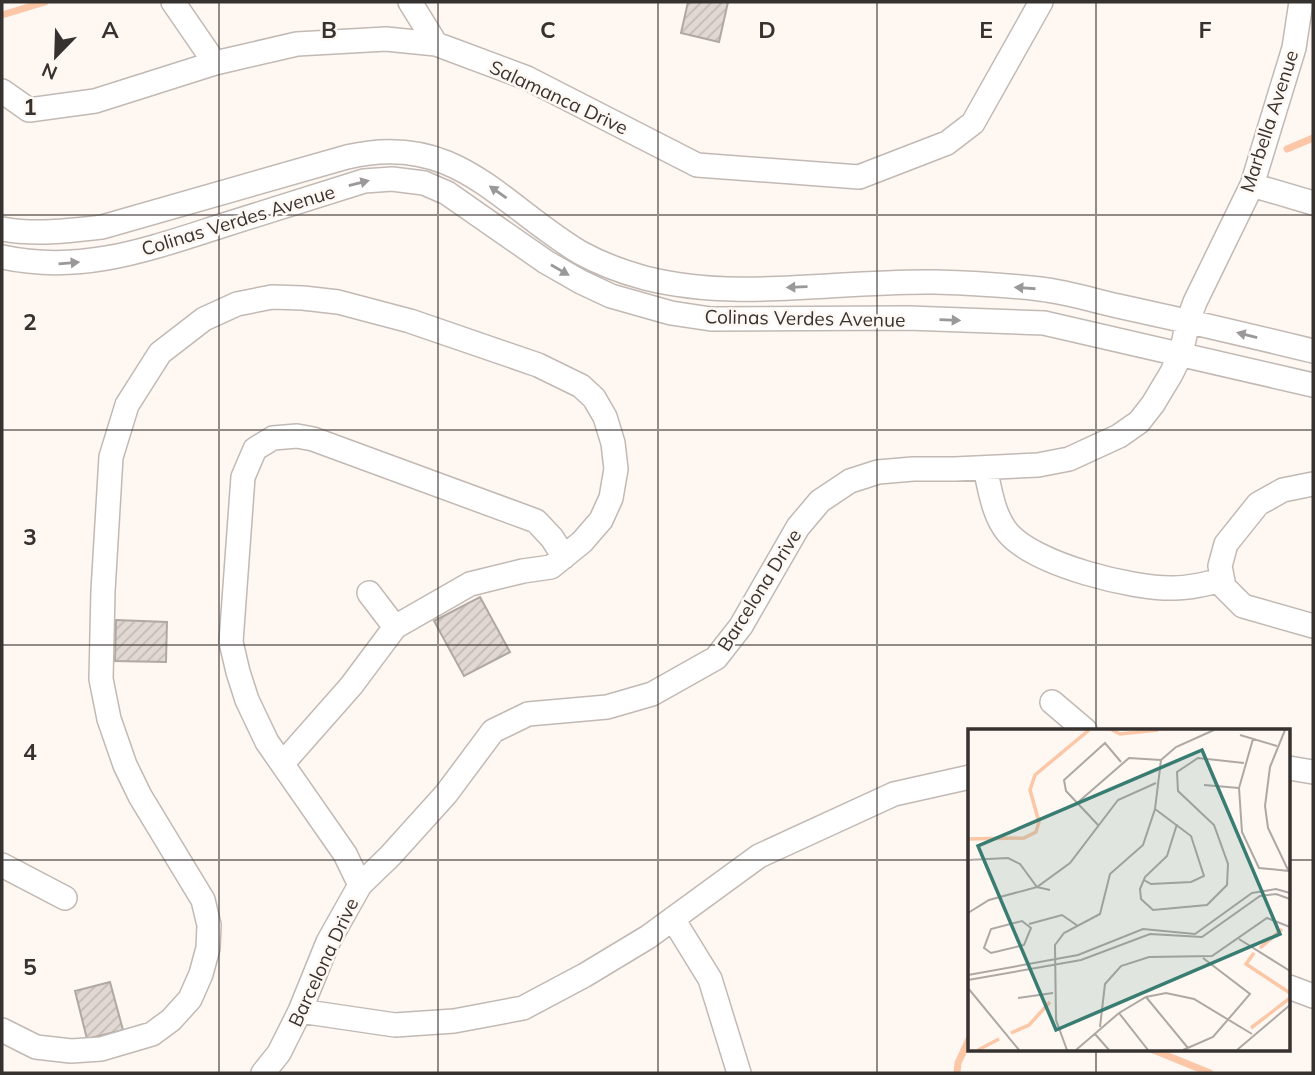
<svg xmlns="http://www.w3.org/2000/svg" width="1315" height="1075" font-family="Mulish,sans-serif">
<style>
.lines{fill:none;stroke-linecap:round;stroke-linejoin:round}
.stream{stroke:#fbc7a7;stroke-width:7}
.building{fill:url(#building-hatch);stroke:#b0a8a2;stroke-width:2}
.street-casing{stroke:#c2b9b4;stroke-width:26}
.street{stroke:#fff;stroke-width:23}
.oneway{fill:#9a9898}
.grid{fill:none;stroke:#363230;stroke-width:2;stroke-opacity:0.55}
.labels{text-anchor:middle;stroke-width:5;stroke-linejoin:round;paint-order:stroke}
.street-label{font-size:19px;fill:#363230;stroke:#fef7f2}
.inset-river{fill:none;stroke:#fbc7a7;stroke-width:3.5}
.inset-road{fill:none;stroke:#aea8a4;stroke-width:2}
.view{fill:#397d72;fill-opacity:0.15;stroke:#397d72;stroke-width:3.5}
.inset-edge{fill:none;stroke:#363230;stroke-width:3.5}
.grid-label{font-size:23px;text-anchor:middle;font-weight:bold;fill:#363230;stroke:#fef7f2;stroke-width:5;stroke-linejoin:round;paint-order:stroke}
</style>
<defs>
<pattern id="building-hatch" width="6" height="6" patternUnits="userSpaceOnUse" patternTransform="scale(1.75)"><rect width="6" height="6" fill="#e1d8d3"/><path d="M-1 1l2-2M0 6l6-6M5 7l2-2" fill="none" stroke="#c2bab5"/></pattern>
</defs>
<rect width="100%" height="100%" fill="#fef7f2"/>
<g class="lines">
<!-- stream -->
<path class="stream" d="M 2,15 L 45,2
M 1287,149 L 1313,138
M 1151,1049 L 1210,1073
M 957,1073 L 958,1063 L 970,1037"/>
</g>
<!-- building -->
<path class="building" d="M 688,2 L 728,2 L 719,42 L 681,33 Z
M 480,597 L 510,652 L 464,676 L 434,621 Z
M 116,620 L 167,622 L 166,662 L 115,661 Z
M 110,982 L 123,1030 L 87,1039 L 75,991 Z"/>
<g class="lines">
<!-- street casing -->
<g class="street-casing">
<path id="street" d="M 173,2 L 215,63
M 410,2 L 436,44
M 2,91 L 29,110 L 95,101 L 215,63 L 297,44 L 386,39 L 436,44 L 527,78 L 697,165 L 859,177 L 947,143 L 973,123 L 1041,2
M 1252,185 L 1313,203
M 2,229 C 35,235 68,231 102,227 L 347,157 C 456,131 499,204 581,253 C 601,264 623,272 645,278 C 740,302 838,280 935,282 C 969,283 1006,285 1040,289 C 1066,292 1092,300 1118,306 C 1183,320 1248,335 1313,351
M 2,257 C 81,274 146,250 221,226 C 268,211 316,196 364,181 L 392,179 L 424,183 L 447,193 L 546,262 L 581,282 L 611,296 L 671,313 L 711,319 L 908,318 L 1044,323 L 1313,385
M 985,468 C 990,489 993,515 1008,533 C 1036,565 1132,589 1174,588 C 1190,588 1206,584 1222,580
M 1313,484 L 1283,490 L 1258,504 L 1226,544 L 1220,566 L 1224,587 L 1243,606 L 1313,626
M 369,593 L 395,627
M 1052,702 L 1085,730
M 1289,768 L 1313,772
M 2,865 L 65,898
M 360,885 L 345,854 L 267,742 L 247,700 L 238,672 L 231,642 L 243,477 L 255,449 L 273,438 L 297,436 L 313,439 L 536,521 L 552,538 L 564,557
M 673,919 L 710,979 L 739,1073
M 1289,987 L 1313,996
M 300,1011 L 395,1025 L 454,1021 L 523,1008 L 585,975 L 648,937 L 759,856 L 894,794 L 970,777
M 2,1030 L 36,1047 L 71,1051 L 101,1049 L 152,1034 L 171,1020 L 190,999 L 201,974 L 208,948 L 209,925 L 203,900 L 140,796 L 125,765 L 109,719 L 101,679 L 103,591 L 111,457 L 127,405 L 160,353 L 204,319 L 237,304 L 272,297 L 303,298 L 338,302 L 410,321 L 538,365 L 581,386 L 594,398 L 605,417 L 613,443 L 616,469 L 611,498 L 601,520 L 582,542 L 551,567 L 523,571 L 470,584 L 395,627 L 351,686 L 283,763
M 263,1073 L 279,1053 L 300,1011 L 328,942 L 360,885 L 390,856 L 446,794 L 493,731 L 528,714 L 607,707 L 652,694 L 716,658 L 741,626 L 798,527 L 820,501 L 850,481 L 878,472 L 913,469 L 955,469 L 1038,465 L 1069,459 L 1119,436 L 1139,422 L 1153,404 L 1171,374 L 1181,354 L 1188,321 L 1195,302 L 1252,185 L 1294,48 L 1301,2"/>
</g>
<!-- street -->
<use href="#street" class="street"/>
</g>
<!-- one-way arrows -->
<defs><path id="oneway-solid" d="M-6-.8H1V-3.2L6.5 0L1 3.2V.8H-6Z" transform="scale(1.75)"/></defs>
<g class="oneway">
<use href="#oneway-solid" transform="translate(359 183) rotate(-14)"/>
<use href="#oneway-solid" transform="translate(498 192) rotate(-145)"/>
<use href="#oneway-solid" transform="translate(69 263) rotate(-5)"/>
<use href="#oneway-solid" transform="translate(560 270) rotate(30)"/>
<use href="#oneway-solid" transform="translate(797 287) rotate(178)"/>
<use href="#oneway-solid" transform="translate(1025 288) rotate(-176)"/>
<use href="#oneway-solid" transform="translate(950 320) rotate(2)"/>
<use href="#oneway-solid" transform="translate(1247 335) rotate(-166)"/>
</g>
<!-- grid -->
<path class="grid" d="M 219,2 L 219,1073M 438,2 L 438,1073M 658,2 L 658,1073M 877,2 L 877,1073M 1096,2 L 1096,730M 2,215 L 1313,215M 2,430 L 1313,430M 2,645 L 1313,645M 2,860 L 970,860M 1289,860 L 1313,860M 1096,1049 L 1096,1073"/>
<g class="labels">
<!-- street labels -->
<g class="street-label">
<text transform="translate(559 97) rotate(25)" y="7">Salamanca Drive</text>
<text transform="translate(1269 121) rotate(-72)" y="7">Marbella Avenue</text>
<text transform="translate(238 220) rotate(-17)" y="7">Colinas Verdes Avenue</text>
<text transform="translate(805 318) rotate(1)" y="7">Colinas Verdes Avenue</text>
<text transform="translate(759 590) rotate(-58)" y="7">Barcelona Drive</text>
<text transform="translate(323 962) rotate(-65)" y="7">Barcelona Drive</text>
</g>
</g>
<!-- overview -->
<g transform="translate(968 729)">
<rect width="322" height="322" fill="#fef7f2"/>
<path class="inset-river" d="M 144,1 L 152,5 L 190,1M 0,110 L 56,109 L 68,103 L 71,93 L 62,61 L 67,46 L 121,1M 292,219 L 314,200M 286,224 L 278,235 L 322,264M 283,299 L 322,269M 43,304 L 61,296 L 82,273M 10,321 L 31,310"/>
<path class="inset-road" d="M 317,1 L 302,38 L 297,77 L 300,99 L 321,143M 272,6 L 309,17M 285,10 L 271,59 L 274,103 L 291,139 L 321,142M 236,56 L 271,59M 108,75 L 161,29 L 193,31M 209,95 L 199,127 L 177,148 L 172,160 L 173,170 L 185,181 L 239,176 L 259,156 L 260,135 L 246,96 L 210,62 L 209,43 L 230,29 L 276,34M 131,97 L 98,62 L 96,51 L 137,14 L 153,33M 0,131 L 40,129 L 52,135 L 69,158 L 102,134 L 150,71 L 188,54M 176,151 L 183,155 L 223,153 L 236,147 L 223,107 L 187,80M 0,184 L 21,171 L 69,158 L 82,161M 54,192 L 63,199 L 56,216 L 23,224 L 16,219 L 23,200 ZM 61,195 L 94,186 L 110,197M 271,210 L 322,242M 0,246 L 110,226 L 175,200 L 227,205 L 284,164 L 308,160 L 322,164M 0,251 L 113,231 L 182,205 L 234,208 L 292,167 L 308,165 L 322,170M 0,259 L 51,321M 178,268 L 220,319M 50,269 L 85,264M 151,284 L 180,321M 132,298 L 137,255 L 153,237 L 181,228 L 244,227 L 299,189 L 322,198M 127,305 L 141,321M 99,321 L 88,291 L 87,216 L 96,204 L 132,185 L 142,145 L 175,116 L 187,80 L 193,31 L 208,18 L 246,1M 108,321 L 151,284 L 178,268 L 198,264 L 226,270 L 284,305M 215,321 L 245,308 L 282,265 L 235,229M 269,321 L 322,276"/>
<path class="view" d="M 234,21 L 312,205 L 88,301 L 10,117 Z"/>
<rect width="322" height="322" class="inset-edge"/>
</g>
<g class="grid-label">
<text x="110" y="38">A</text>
<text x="329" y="38">B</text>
<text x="548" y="38">C</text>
<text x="767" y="38">D</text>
<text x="986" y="38">E</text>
<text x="1205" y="38">F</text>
<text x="30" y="115">1</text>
<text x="30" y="330">2</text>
<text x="30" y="545">3</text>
<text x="30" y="760">4</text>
<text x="30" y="975">5</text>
</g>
<!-- border -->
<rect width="1315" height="1075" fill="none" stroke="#363230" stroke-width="7"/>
<!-- north arrow -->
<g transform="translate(56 56) rotate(203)" stroke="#fef7f2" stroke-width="5" paint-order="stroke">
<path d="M0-5L12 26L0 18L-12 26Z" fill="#363230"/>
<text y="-10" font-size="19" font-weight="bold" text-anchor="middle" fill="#363230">N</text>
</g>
</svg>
